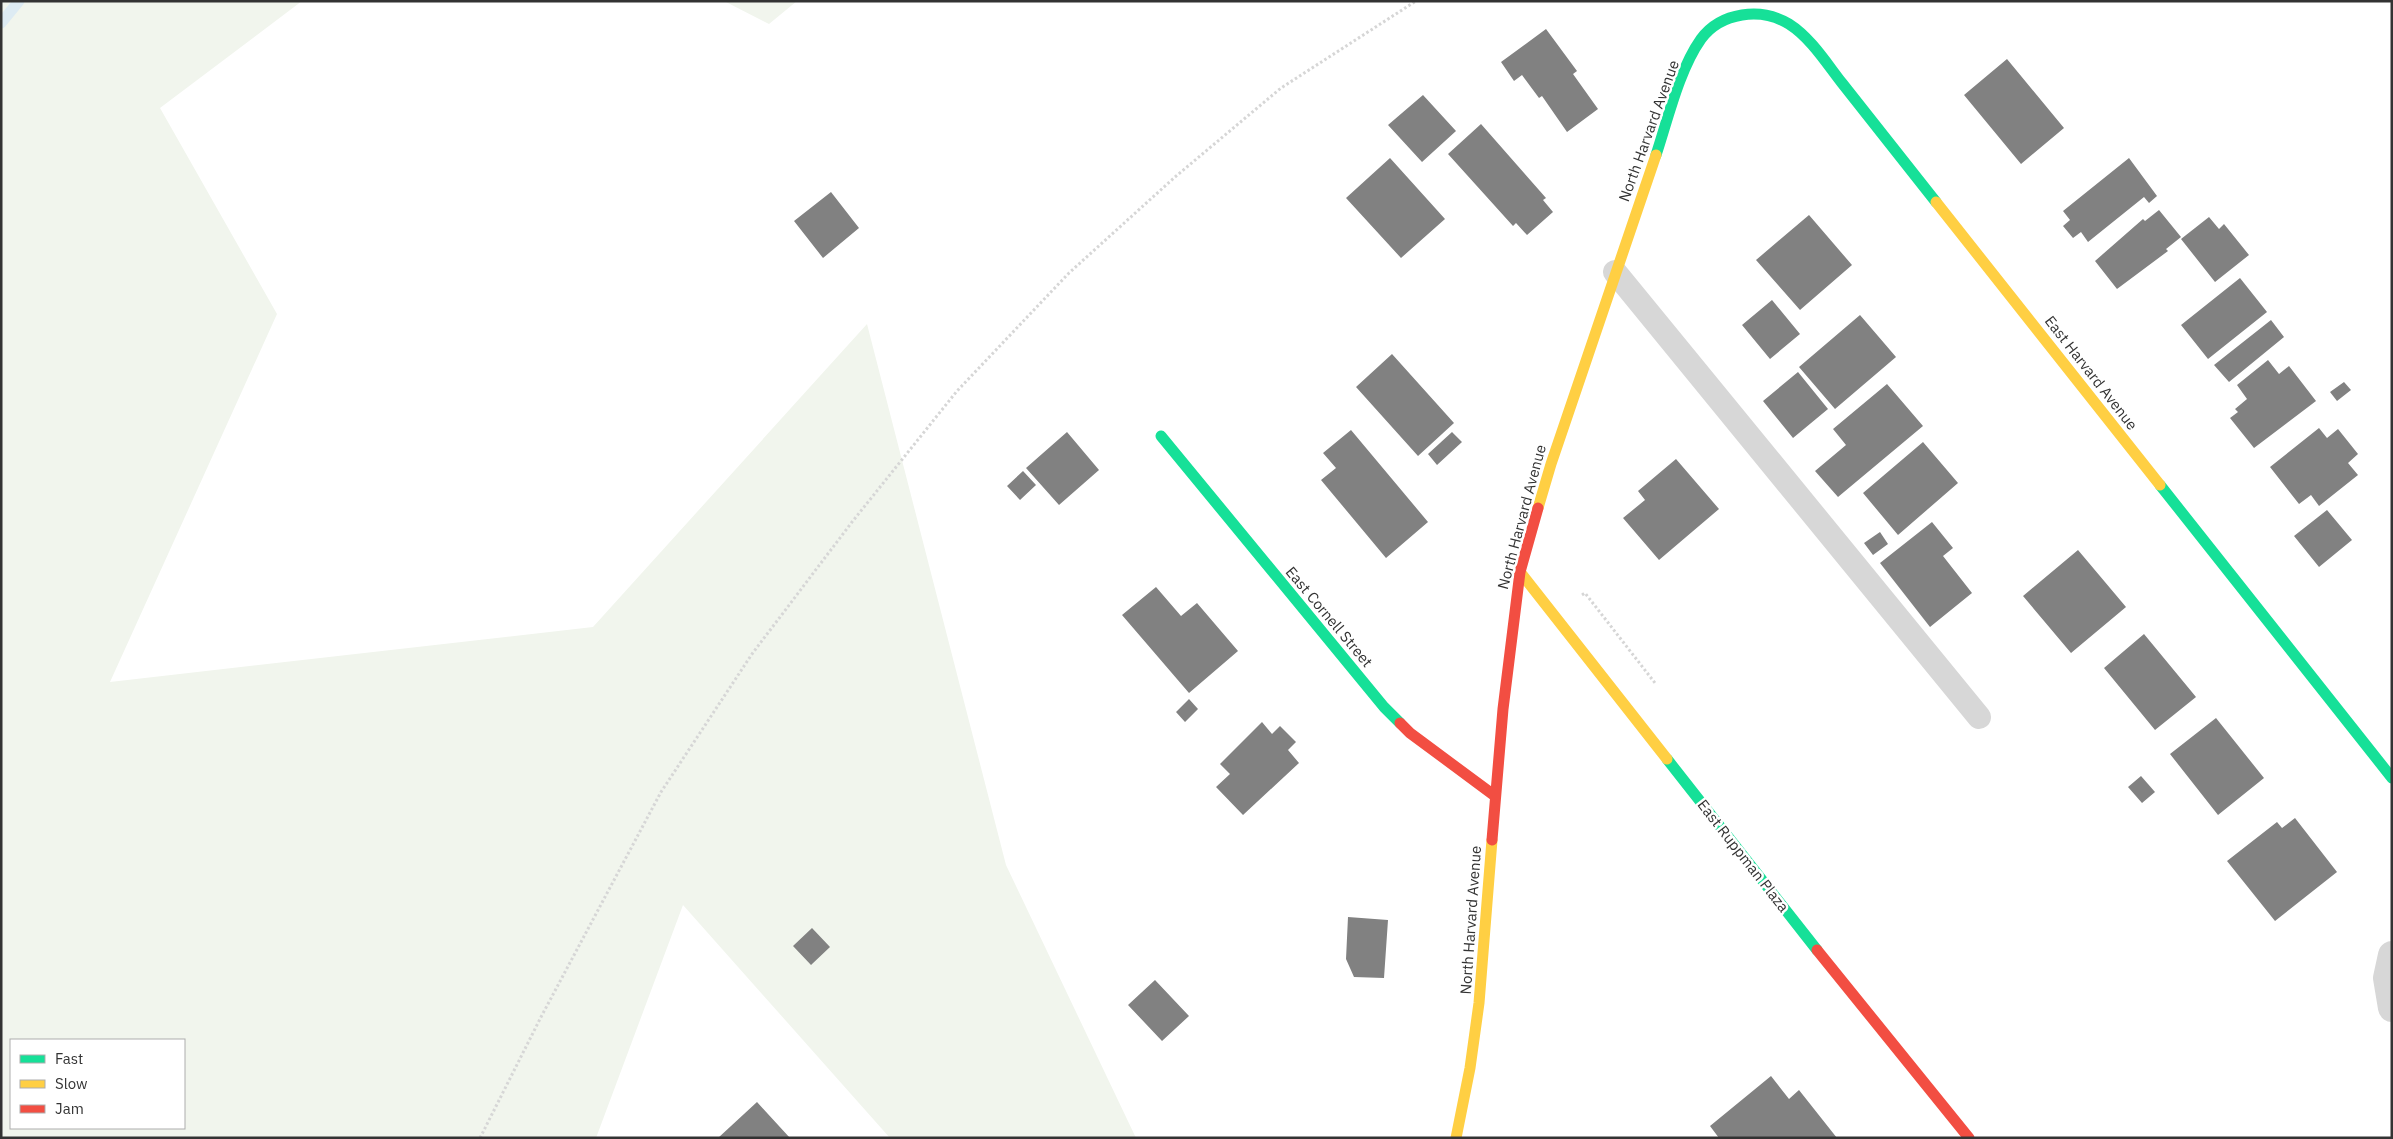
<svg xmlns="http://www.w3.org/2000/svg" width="2393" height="1139" font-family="'IBM Plex Sans',sans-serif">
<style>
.green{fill:#f1f5ed;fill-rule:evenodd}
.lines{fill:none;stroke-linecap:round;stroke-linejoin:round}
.stream{stroke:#ddebf3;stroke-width:11}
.building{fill:#818181}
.path{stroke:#d6d6d6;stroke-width:3;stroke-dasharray:2.5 2.5;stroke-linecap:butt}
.lane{stroke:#d7d7d7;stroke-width:24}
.street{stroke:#d7d7d7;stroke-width:28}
.fast{stroke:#16e098;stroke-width:11}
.slow{stroke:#ffcf43;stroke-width:11}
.jam{stroke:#f24e42;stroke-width:11}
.labels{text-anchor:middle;stroke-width:5;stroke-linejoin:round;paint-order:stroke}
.street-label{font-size:15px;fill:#333;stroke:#fff}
</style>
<rect width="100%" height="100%" fill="#fff"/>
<!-- green -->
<path class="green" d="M 1,1 L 302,1 L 160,108 L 277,314 L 110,682 L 593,627 L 867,324 L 1006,865 L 1136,1138 L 890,1138 L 683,905 L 596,1138 L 1,1138 ZM 11,1040 L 184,1040 L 184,1128 L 11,1128 Z
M 724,1 L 797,1 L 769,24 Z"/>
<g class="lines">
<!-- stream -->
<path class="stream" d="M 1,23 L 19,1"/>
</g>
<!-- building -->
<path class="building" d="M 1546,29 L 1577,71 L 1573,74 L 1598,109 L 1567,132 L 1542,96 L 1539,98 L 1522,75 L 1514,81 L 1501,62 Z
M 2007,59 L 2064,128 L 2021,164 L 1964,95 Z
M 1423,95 L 1456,131 L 1422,162 L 1388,125 Z
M 1481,124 L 1546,198 L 1543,200 L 1553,212 L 1527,235 L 1516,223 L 1513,226 L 1448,154 Z
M 1390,158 L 1445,219 L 1401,258 L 1346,198 Z
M 2129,158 L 2157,196 L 2149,203 L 2144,197 L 2088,242 L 2081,232 L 2073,238 L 2063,226 L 2070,220 L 2063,211 Z
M 831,192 L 859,228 L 823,258 L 794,221 Z
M 2159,210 L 2181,237 L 2166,249 L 2168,251 L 2117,289 L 2095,261 L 2143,219 L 2145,221 Z
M 1809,215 L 1852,265 L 1800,310 L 1756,260 Z
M 2209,217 L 2219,229 L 2224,224 L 2249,255 L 2215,282 L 2181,239 Z
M 2240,278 L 2267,312 L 2208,359 L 2181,325 Z
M 1772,300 L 1800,334 L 1770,359 L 1742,325 Z
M 1860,315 L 1896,357 L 1835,409 L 1799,367 Z
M 2271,320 L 2284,337 L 2229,382 L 2214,365 Z
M 1392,354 L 1454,423 L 1418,456 L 1356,387 Z
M 2268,360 L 2279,374 L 2289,366 L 2316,401 L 2254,448 L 2230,418 L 2238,412 L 2235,409 L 2247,399 L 2237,385 Z
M 1798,372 L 1828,409 L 1793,438 L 1763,401 Z
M 2344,382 L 2351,390 L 2337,401 L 2330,392 Z
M 1887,384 L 1923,426 L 1838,497 L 1815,471 L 1846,445 L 1833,429 Z
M 2319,428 L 2327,438 L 2338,429 L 2358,454 L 2348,463 L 2358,475 L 2319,506 L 2311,495 L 2299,504 L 2270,467 Z
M 1351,430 L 1428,522 L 1386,558 L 1321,480 L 1336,468 L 1323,453 Z
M 1067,432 L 1099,470 L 1059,505 L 1026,468 Z
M 1452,432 L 1462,442 L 1437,465 L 1428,454 Z
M 1923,442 L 1958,483 L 1898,535 L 1863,493 Z
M 1676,459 L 1719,509 L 1659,560 L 1623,518 L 1645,500 L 1638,491 Z
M 1023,471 L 1036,485 L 1020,500 L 1007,486 Z
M 2327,510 L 2352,540 L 2319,567 L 2294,536 Z
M 1932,522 L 1953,548 L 1943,556 L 1972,593 L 1930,627 L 1880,563 Z
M 1880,532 L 1888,544 L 1873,555 L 1864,543 Z
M 2078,550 L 2126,607 L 2071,653 L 2023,596 Z
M 1156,587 L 1181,616 L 1197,603 L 1238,651 L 1189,693 L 1122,615 Z
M 2144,634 L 2196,697 L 2155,730 L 2104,668 Z
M 1189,699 L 1198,709 L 1185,722 L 1176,712 Z
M 2216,718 L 2264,778 L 2218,815 L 2170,754 Z
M 1262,722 L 1272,734 L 1280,726 L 1296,742 L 1288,750 L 1299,763 L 1243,815 L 1216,787 L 1230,774 L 1220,764 Z
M 2141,776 L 2155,792 L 2142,803 L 2128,787 Z
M 2295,818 L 2337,872 L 2275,921 L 2227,861 L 2277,822 L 2282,828 Z
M 1348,917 L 1388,920 L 1384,978 L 1354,977 L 1346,959 Z
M 812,928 L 830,947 L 811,965 L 793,946 Z
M 1155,980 L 1189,1016 L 1162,1041 L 1128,1005 Z
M 1771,1076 L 1789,1099 L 1799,1090 L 1837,1138 L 1719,1138 L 1710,1126 Z
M 757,1102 L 790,1138 L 718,1138 Z"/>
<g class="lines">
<!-- path -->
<path class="path" d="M 1582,595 L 1585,593 L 1655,683
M 480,1138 L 541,1017 L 661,792 L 752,654 L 852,522 L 957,391 L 1069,273 L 1175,177 L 1281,88 L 1416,1"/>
<!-- lane -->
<path class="lane" d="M 1615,272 L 1979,717"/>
<!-- street -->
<path class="street" d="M 2392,955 L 2387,978 L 2392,1008"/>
<!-- fast -->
<path class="fast" d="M 1656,155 C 1668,119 1679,70 1701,39 C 1721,12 1761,7 1789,24 C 1811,38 1827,64 1842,83 C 1874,123 1905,163 1936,202
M 1161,436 L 1384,707 L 1400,723
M 2160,485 L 2392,778
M 1667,759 L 1817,950"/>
<!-- slow -->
<path class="slow" d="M 1936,202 L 2160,485
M 1538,508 L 1551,464 L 1656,155
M 1520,572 L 1667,759
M 1456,1138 L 1470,1068 L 1479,1003 L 1492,840"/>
<!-- jam -->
<path class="jam" d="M 1400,723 L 1410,733 L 1495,796
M 1492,840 L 1503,709 L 1520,572 L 1538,508
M 1817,950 L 1969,1138"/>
</g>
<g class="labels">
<!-- street labels -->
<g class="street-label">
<text transform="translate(1649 131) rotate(-70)" y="5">North Harvard Avenue</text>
<text transform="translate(2091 373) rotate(52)" y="5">East Harvard Avenue</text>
<text transform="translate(1522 517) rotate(-75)" y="5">North Harvard Avenue</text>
<text transform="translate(1329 617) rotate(50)" y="5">East Cornell Street</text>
<text transform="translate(1743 856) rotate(52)" y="5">East Ruppman Plaza</text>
<text transform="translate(1471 920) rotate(-86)" y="5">North Harvard Avenue</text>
</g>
</g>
<!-- border -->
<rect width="2393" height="1139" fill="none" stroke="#333333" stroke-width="5"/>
<!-- legend -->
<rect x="10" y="1039" width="175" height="90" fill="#ffffff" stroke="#adadad"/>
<rect x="20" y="1055" width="25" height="8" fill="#16e098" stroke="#adadad"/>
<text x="55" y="1064" font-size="15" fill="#333333">Fast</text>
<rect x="20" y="1080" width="25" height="8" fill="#ffcf43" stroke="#adadad"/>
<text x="55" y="1089" font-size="15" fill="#333333">Slow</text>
<rect x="20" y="1105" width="25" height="8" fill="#f24e42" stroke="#adadad"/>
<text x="55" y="1114" font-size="15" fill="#333333">Jam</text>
</svg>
